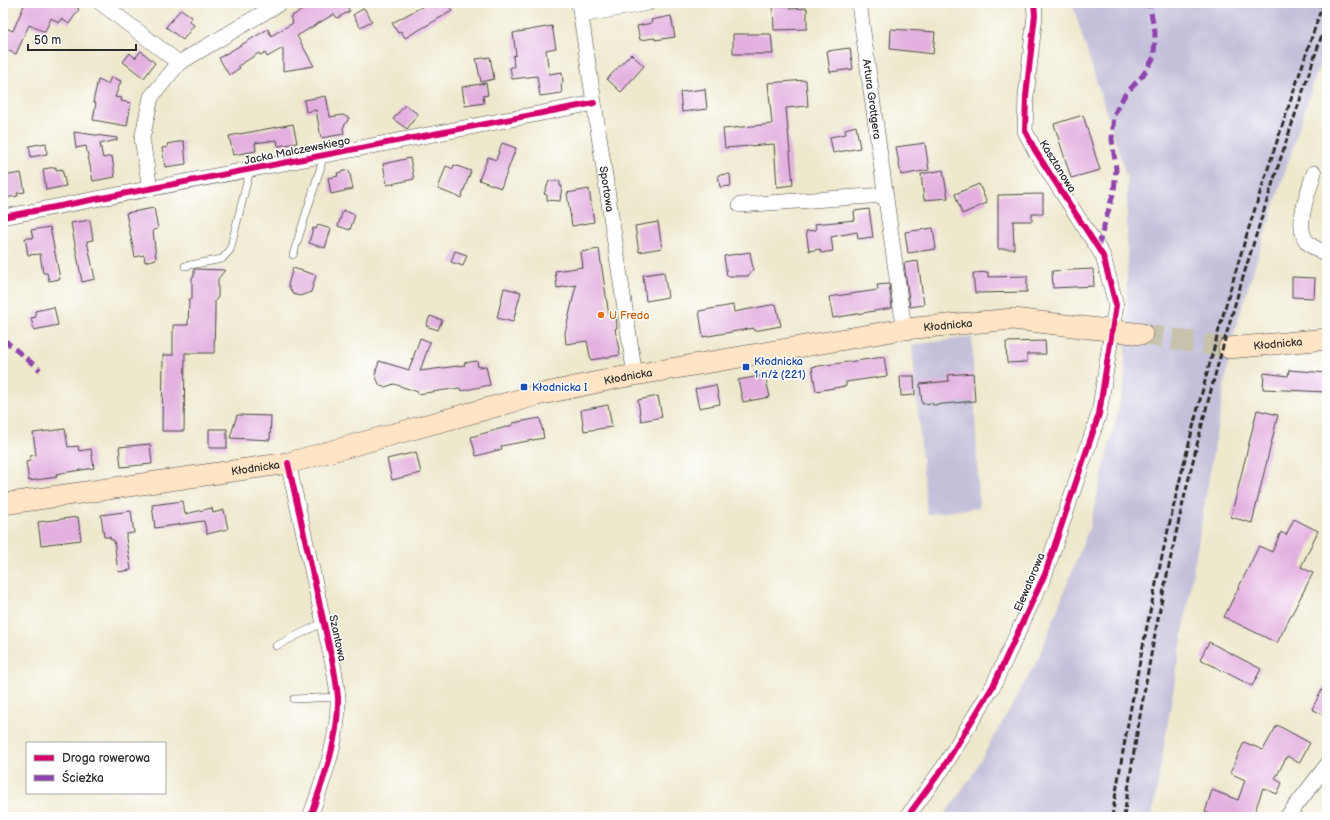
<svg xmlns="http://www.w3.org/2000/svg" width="1330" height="820" font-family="'Balsamiq Sans',sans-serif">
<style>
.industrial{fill:#c5c0da}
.building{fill:#e3b0e0}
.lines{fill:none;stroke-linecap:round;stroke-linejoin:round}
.secondary-tunnel{stroke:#c7c2ac;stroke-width:21;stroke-dasharray:21 10;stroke-linecap:butt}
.lane-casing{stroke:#484743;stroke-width:8}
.street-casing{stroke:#484743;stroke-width:16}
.secondary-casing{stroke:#484743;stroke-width:22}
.lane{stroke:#fff;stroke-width:7}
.street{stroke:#fff;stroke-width:15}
.secondary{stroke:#ffe4c6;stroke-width:21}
.rail{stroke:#2b2b2b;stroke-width:3;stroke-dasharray:6 3;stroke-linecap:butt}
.quiet{stroke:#8e44ad;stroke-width:5;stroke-dasharray:10 5;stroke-linecap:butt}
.cycleway-casing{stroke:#fff;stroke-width:8}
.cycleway{stroke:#d6006c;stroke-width:6}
.food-dot{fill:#e8710a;stroke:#fff;stroke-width:1.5}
.transit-dot{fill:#1a4fb4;stroke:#fff;stroke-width:1.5}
.labels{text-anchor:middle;stroke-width:3;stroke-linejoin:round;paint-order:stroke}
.street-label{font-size:11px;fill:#2b2b2b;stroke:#fff}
.food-label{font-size:11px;fill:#c56008;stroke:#fff;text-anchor:start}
.transit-label{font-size:11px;fill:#164399;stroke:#fff;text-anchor:start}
</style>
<rect width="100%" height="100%" fill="#fff"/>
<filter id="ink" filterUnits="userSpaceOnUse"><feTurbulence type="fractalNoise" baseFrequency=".025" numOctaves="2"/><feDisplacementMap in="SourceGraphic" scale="8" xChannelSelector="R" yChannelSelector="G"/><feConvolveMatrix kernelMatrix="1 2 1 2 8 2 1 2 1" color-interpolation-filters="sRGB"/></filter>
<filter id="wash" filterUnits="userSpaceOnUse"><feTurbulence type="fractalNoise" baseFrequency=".012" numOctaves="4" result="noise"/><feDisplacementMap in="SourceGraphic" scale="16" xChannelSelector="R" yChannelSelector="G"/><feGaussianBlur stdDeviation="0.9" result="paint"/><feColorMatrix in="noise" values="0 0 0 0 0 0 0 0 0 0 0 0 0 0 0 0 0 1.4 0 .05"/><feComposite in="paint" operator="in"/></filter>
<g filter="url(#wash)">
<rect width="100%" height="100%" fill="#eee8cc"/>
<!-- industrial -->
<path class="industrial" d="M 1072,3 L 1327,3 L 1327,40 L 1233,335 L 1152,817 L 943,817 L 971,777 L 1038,659 L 1089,528 L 1124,386 L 1127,316 L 1127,179 Z
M 972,337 L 979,508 L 927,514 L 912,345 Z"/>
<g id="blocks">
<!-- building -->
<path class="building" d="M 25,3 L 71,3 L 79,9 L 69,24 L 62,19 L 59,23 L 51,18 L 45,32 L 29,25 L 16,54 L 3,48 L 3,34 L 6,28 L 13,31 Z
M 315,3 L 355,3 L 347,7 L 350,11 L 337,18 L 334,14 L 297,36 L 314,66 L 283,71 L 283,48 L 267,57 L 265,53 L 260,55 L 259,53 L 238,66 L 240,68 L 229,75 L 219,58 L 268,29 L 271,36 L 293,23 L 290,17 Z
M 429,3 L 448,3 L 452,11 L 405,38 L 401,31 L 398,33 L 392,23 Z
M 773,6 L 790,6 L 790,9 L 807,8 L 807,29 L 774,30 Z
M 364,8 L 372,21 L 360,27 L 353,15 Z
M 181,9 L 192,17 L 189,21 L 194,25 L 183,40 L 166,27 Z
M 671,16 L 675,37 L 655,40 L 655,38 L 640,40 L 637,26 L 652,23 L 651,20 Z
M 552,26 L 556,48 L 546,50 L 549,74 L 562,72 L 563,83 L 561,84 L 562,93 L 540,96 L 537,76 L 512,79 L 510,67 L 514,67 L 513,56 L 516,55 L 513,33 Z
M 891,29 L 935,32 L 933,54 L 890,49 Z
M 733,34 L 771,34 L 773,54 L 733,54 Z
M 850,48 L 853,69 L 830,72 L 827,51 Z
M 141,51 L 155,63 L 144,78 L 123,62 L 130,53 L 135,58 Z
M 631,54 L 644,66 L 621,92 L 607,79 Z
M 490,57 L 494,79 L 481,82 L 476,59 Z
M 111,77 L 121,81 L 115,97 L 122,98 L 121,101 L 131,103 L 127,126 L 93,120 L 96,103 L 93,102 L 98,80 L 108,84 Z
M 806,80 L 808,106 L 786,108 L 793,185 L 777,187 L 774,144 L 725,148 L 723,129 L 772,124 L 768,83 Z
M 486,83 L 488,95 L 483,96 L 484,103 L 465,106 L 462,87 Z
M 705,89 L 707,109 L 682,112 L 680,92 Z
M 326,96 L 330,117 L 343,115 L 349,118 L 343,128 L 344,134 L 321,138 L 316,110 L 306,112 L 304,100 Z
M 405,105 L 418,114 L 407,129 L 393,119 Z
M 1083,115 L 1100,170 L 1071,178 L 1054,124 Z
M 293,124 L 297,143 L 278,146 L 277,140 L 255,143 L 256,151 L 233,155 L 229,136 Z
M 856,126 L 860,148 L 833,153 L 830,137 L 846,134 L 845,129 Z
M 74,132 L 117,138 L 117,140 L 100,144 L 103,158 L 112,156 L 115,177 L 93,181 L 86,146 L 76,148 Z
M 184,141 L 186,164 L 165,167 L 162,148 L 168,147 L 167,144 Z
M 46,143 L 47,154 L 31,157 L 29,146 Z
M 502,143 L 516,148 L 501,188 L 479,180 L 488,157 L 496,160 Z
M 925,143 L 929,170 L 901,175 L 896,147 Z
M 410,158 L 414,179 L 387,185 L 383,164 Z
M 454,165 L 471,171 L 461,198 L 438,189 L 446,166 L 453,169 Z
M 56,167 L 56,170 L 62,169 L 66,186 L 46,190 L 43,169 Z
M 349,170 L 353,189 L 331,194 L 328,178 L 338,176 L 337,173 Z
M 943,170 L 948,198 L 924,200 L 921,174 Z
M 21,173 L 25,192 L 17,193 L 18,196 L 3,198 L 3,176 Z
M 730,174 L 731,186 L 720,187 L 718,175 Z
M 549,181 L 560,181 L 560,186 L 562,186 L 560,201 L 547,200 L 547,195 L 544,194 Z
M 979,184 L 987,203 L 962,214 L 955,194 Z
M 589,189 L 594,222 L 572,226 L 567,193 Z
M 1043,194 L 1043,214 L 1032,214 L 1032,221 L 1013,221 L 1014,249 L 998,249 L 998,195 Z
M 154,208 L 158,229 L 153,230 L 156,259 L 145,262 L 144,255 L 135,257 L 126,213 Z
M 869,209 L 873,237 L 858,239 L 857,232 L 831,237 L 833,251 L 821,253 L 820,249 L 809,251 L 806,231 L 816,230 L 815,224 L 855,220 L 854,211 Z
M 343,210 L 355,215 L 350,230 L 338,226 Z
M 90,220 L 93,240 L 87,241 L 95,279 L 82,282 L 71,223 Z
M 658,222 L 662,248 L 639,252 L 635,226 Z
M 318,225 L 331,229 L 325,248 L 309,243 L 313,228 L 316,229 Z
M 50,227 L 60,279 L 49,281 L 47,273 L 43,273 L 40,254 L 28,255 L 25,238 L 33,238 L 31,230 Z
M 933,228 L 936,249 L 908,253 L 905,232 Z
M 599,249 L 609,316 L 616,315 L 617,328 L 615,329 L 620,355 L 591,360 L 587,341 L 566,344 L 565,333 L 576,285 L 557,288 L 555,271 L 583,267 L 581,252 Z
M 455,251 L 467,255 L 463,266 L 451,262 Z
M 750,252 L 753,269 L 748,276 L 727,276 L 724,256 Z
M 918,261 L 924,305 L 910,307 L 904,263 Z
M 293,268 L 316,275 L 311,292 L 300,296 L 293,294 L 288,285 Z
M 194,269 L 225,270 L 218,279 L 218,297 L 215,301 L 215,312 L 214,353 L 185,353 L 184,431 L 162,431 L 163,355 L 173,355 L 173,325 L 188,325 L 189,299 L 192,299 L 192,277 L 194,277 Z
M 1093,269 L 1094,286 L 1053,288 L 1052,271 Z
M 664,272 L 668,297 L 646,301 L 643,275 Z
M 988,272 L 988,277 L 1027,276 L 1027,292 L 975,293 L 973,273 Z
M 1292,277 L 1315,278 L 1314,298 L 1292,297 Z
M 889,284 L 892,308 L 833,318 L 829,297 L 878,290 L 877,285 Z
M 504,288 L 521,292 L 513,322 L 497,318 Z
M 776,304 L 781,326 L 754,331 L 754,328 L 703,337 L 699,311 L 733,305 L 734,312 Z
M 54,307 L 58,325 L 34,330 L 31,318 L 36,317 L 35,311 Z
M 430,316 L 442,320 L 438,330 L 426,326 Z
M 420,338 L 430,342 L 420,371 L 465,365 L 464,363 L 477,361 L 478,367 L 486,366 L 490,385 L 461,391 L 460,388 L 418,394 L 418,392 L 394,384 L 385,387 L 380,386 L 375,375 L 379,361 L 409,370 Z
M 1045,341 L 1046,354 L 1027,354 L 1027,362 L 1007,363 L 1006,342 Z
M 884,357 L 887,376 L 846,382 L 846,386 L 816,391 L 812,367 Z
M 1289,370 L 1327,373 L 1327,392 L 1263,389 L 1264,373 L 1288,376 Z
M 973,373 L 975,401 L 933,405 L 932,403 L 922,404 L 920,384 L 949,381 L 948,375 Z
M 765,375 L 770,397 L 743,402 L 738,380 Z
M 900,376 L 914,376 L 915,395 L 901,396 Z
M 716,385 L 720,404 L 699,408 L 695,389 Z
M 658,396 L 662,417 L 641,421 L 638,400 Z
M 608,405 L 612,427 L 584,431 L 581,410 Z
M 1257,410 L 1278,415 L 1252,523 L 1231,517 Z
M 237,415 L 271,416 L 270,440 L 230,438 Z
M 540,418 L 544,438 L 501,446 L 502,449 L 476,456 L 471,437 L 513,425 L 513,423 Z
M 65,429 L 68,447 L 78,446 L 79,451 L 91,449 L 94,468 L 56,474 L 57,477 L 29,481 L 26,462 L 30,461 L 30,456 L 36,455 L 33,433 Z
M 209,429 L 227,429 L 227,448 L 209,448 Z
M 150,444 L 152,464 L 121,467 L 119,447 Z
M 416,452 L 421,473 L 392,480 L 387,459 Z
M 183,501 L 185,514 L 212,508 L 213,513 L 224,510 L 228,529 L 207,534 L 204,521 L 155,528 L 152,505 Z
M 131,511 L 134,533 L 126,534 L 126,538 L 131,570 L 118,572 L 114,540 L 111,540 L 110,537 L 104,537 L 101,515 Z
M 78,517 L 81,540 L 41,545 L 38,522 Z
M 1294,519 L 1318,531 L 1301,567 L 1313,573 L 1277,643 L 1224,617 L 1259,546 L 1272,552 L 1281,532 L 1286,535 Z
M 1209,642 L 1261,669 L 1252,686 L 1200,659 Z
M 1327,680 L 1327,717 L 1312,709 Z
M 1277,725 L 1310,743 L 1299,763 L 1287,756 L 1275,779 L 1282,783 L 1277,794 L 1263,788 L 1253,817 L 1220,817 L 1205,812 L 1212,790 L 1238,800 L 1245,780 L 1230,773 L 1244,742 L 1263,750 Z"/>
</g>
</g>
<g filter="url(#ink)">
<use href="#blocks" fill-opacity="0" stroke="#484743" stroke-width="1"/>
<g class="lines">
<!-- secondary-tunnel -->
<path class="secondary-tunnel" d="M 1142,334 L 1229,348"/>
<!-- lane casing -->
<g class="lane-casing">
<path id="lane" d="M 293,255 L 321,166 L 322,156
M 185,266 L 222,259 L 230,250 L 250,170
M 276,646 L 324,622
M 294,699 L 338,697"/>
</g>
<!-- street casing -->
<g class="street-casing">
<g id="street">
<path d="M 101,3 L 179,63"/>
<path id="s1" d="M 579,3 L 635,376"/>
<path id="s2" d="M 859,3 L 904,329"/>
<path d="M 581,15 L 648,3"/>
<path d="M 1314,173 C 1309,190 1293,228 1308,243 C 1312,247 1321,251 1327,254"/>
<path d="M 150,189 L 142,139 L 151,97 L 179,63 L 280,3"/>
<path d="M 740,205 L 885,195"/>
<path d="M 3,217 L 594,103"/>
<path d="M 288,463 L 333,664 C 335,675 337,686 338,698 C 339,739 324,778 310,817"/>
<path d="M 907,817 L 943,768 L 993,686 L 1045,574 L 1099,414 L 1116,305 L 1103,256 L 1036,152 L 1025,131 L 1026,96 L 1035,15 L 1034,3"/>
<path d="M 1287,817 L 1327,765"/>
</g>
</g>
<!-- secondary casing -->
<g class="secondary-casing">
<g id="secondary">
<path id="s3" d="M 1229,348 L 1327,339"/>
<path id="s4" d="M 3,504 L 288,463 L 537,395 L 617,378 L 904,329 L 1013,319 L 1142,334"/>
</g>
</g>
<!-- lane -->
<use href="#lane" class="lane"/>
<!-- street -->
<use href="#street" class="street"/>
<!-- secondary -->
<use href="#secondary" class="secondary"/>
<!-- rail -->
<path class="rail" d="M 1112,817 C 1142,629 1185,443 1239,260 C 1265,174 1295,89 1323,3
M 1124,817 C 1150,637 1189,458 1241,284 C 1268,195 1297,108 1327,20"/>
<!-- quiet -->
<path class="quiet" d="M 1098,247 L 1114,191 L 1116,169 L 1112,139 L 1114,115 L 1124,96 L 1143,75 L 1154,57 L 1155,32 L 1149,3
M 3,339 L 40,370"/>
<!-- cycleway casing -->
<g class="cycleway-casing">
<path id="cycleway" d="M 3,217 L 594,103
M 288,463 L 333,664 C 335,675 337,686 338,698 C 339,739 324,778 310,817
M 907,817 L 943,768 L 993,686 L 1045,574 L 1099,414 L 1116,305 L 1103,256 L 1036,152 L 1025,131 L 1026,96 L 1035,15 L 1034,3"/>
</g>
<!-- cycleway -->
<use href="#cycleway" class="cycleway"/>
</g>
</g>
<!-- markers -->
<circle class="food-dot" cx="601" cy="315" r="4"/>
<g class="transit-dot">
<rect x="742" y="363" width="8" height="8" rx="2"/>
<rect x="520" y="383" width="8" height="8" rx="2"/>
</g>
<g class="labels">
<!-- street labels -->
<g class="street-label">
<text dy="4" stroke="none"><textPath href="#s2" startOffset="97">Artura Grottgera</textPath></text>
<text transform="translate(297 150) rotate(-11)" y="4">Jacka Malczewskiego</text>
<text transform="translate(1058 166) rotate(58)" y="4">Kasztanowa</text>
<text dy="4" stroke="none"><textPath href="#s1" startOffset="188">Sportowa</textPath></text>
<text dy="4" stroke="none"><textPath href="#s4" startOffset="963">Kłodnicka</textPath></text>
<text dy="4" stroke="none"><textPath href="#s3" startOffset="49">Kłodnicka</textPath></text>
<text dy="4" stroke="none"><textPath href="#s4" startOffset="639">Kłodnicka</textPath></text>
<text dy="4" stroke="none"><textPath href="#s4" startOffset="255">Kłodnicka</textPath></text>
<text transform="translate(1029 582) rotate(-67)" y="4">Elewatorowa</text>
<text transform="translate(338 638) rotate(78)" y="4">Szantowa</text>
</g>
<!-- food labels -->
<g class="food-label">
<text x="609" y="319">U Freda</text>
</g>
<!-- transit labels -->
<g class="transit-label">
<text x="754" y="365">Kłodnicka<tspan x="754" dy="13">1 n/ż (221)</tspan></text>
<text x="532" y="391">Kłodnicka I</text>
</g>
</g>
<!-- margin -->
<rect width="1330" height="820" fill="none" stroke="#fff" stroke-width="16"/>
<!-- legend -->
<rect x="26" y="742" width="140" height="52" fill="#ffffff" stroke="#aaaaaa"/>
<rect x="34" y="755" width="20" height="6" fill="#d6006c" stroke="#aaaaaa"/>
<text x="62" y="762" font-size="12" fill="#2b2b2b">Droga rowerowa</text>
<rect x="34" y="775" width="20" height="6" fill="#8e44ad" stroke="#aaaaaa"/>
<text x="62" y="782" font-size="12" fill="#2b2b2b">Ścieżka</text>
<!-- scale -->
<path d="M28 44v6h108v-6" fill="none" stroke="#2b2b2b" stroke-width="2"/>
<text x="34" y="44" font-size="12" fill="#2b2b2b" stroke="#ffffff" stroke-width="3" paint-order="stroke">50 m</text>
</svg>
